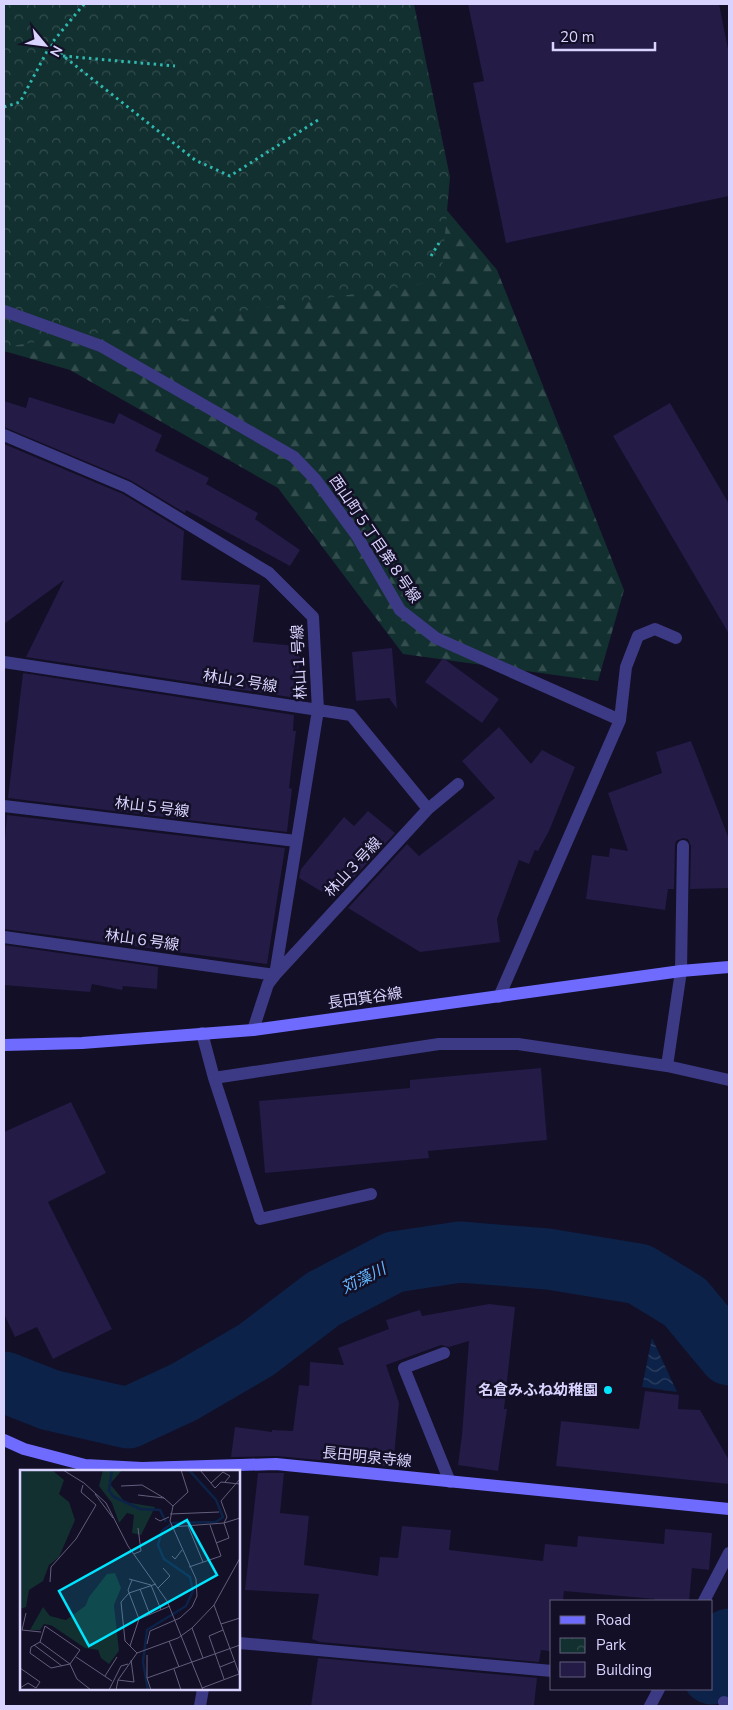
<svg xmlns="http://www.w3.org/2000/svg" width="733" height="1710" font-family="'Nunito Sans','Noto Sans JP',sans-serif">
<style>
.forest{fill:url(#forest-firs)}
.park{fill:url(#park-crowns)}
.water{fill:url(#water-waves)}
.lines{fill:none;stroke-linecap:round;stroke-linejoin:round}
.river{stroke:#0c2248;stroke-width:61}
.building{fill:#241b47}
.path{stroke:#2fb8b0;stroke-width:3;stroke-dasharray:2.5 4;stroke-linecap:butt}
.lane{stroke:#3d3a85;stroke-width:12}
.street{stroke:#3d3a85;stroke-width:12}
.secondary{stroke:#6f6bff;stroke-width:12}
.poi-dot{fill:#00e5ff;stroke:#130f26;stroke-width:2}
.labels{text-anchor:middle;stroke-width:5;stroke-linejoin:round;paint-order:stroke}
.street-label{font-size:15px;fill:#d9d4ff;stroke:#130f26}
.poi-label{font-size:15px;font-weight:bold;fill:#d9d4ff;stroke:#130f26;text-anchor:end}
.water-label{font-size:16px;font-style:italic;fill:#62b6ff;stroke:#130f26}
.inset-river{fill:none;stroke:#0c2248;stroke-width:2.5}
.inset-road{fill:none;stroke:#625e7d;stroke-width:1}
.view{fill:#00e5ff;fill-opacity:0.15;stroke:#00e5ff;stroke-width:2.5}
.inset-edge{fill:none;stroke:#d9d4ff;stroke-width:2.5}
</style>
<defs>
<pattern id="forest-firs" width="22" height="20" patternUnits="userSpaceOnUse" patternTransform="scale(1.25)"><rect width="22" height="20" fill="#12302f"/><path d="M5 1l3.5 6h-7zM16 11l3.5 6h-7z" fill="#344d4e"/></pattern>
<pattern id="park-crowns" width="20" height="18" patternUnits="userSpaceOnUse" patternTransform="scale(1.25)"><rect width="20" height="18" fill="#12302f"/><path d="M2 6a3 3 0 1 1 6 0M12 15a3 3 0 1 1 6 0" fill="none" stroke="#344d4e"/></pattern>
<pattern id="water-waves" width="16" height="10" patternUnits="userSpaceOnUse" patternTransform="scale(1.25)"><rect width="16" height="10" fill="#0c2248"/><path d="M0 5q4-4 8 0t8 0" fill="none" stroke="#2f4163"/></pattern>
</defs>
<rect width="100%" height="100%" fill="#130f26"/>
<!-- forest -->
<path class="forest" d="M 4,26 L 392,145 L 497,270 L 624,590 L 598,681 L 403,654 L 278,488 L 70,370 L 4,351 Z"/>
<!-- park -->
<path class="park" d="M 4,4 L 414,4 L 450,177 L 441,281 L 4,347 Z"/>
<!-- water -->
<path class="water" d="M 652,1338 L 677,1392 L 642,1387 Z"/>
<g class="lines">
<!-- river -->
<path class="river" d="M 4,1382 L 50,1400 L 128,1418 L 184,1392 L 256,1350 L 323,1299 L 394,1262 L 460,1252 L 548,1259 L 639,1274 L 685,1302 L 729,1355
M 712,1674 L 729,1639"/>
</g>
<!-- building -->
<path class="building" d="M 468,4 L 719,4 L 729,54 L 729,196 L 506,243 L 473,83 L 484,81 Z
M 29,397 L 114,424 L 119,413 L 162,435 L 155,451 L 209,478 L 206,484 L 258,513 L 255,519 L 300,550 L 290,566 L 186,510 L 185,513 L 130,480 L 4,427 L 4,401 L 26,408 Z
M 670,403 L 729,504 L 729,634 L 613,436 Z
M 4,444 L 123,494 L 184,531 L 181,580 L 260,585 L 253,642 L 306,647 L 294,656 L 300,656 L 296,698 L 26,657 L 64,580 L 4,624 Z
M 392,648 L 397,709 L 389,698 L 356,701 L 352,652 Z
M 443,658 L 499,699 L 482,723 L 425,682 Z
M 23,673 L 294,715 L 293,731 L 296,731 L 289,788 L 292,789 L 287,832 L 8,798 Z
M 499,727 L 531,764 L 542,750 L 575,767 L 549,831 L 538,851 L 535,850 L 529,864 L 519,860 L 497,919 L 500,942 L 420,952 L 348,908 L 407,844 L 419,856 L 495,798 L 462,761 Z
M 691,741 L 729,839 L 729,888 L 690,889 L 691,846 L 688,839 L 683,838 L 676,841 L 675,845 L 674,889 L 668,889 L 665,910 L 586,899 L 592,855 L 609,857 L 610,848 L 628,851 L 608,793 L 662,773 L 656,752 Z
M 368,811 L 395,833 L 334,899 L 299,878 L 301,869 L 344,817 L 354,826 Z
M 7,815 L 285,848 L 267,964 L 4,929 L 4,851 Z
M 4,945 L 158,967 L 157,989 L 123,986 L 122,990 L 92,984 L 90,992 L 4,985 Z
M 541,1068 L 547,1140 L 428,1151 L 429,1158 L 265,1173 L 259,1101 L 410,1088 L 410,1080 Z
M 71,1102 L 106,1173 L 48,1202 L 112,1329 L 53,1359 L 37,1327 L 15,1337 L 4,1314 L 4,1132 Z
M 489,1304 L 515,1307 L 504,1409 L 507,1409 L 498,1471 L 458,1465 L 462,1435 L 469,1341 L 449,1347 L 441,1345 L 386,1365 L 399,1403 L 393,1467 L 277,1456 L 231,1457 L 235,1427 L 272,1432 L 272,1430 L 293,1431 L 299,1385 L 309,1386 L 310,1362 L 344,1365 L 338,1348 L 389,1329 L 386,1320 L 420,1310 L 422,1316 Z
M 645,1391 L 679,1395 L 678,1409 L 700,1410 L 729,1460 L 729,1484 L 556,1466 L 561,1421 L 639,1429 Z
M 258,1473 L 284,1473 L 280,1513 L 309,1516 L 304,1565 L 378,1576 L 380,1557 L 398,1558 L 402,1526 L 451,1530 L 449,1550 L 543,1561 L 545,1544 L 577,1547 L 578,1536 L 664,1544 L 665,1529 L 712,1533 L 709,1570 L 692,1568 L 689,1601 L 655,1601 L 655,1599 L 564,1591 L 563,1601 L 552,1601 L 550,1651 L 541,1650 L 539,1662 L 320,1642 L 312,1639 L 319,1594 L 245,1590 Z
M 318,1658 L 537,1678 L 534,1706 L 311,1706 Z"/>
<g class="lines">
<!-- path -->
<path class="path" d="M 84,4 L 51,44 L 62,55 L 195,160 L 230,176 L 318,120
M 63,56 L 175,66
M 4,107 L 20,102 L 51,44
M 431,256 L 439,243"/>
<!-- lane -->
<path class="lane" d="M 4,311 L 101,346 L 294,457 L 316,480 L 357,536 L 400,610 L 436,638 L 620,720
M 681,971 L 683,846
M 499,997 L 620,720 L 626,667 L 638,636 L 655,629 L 676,638
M 724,1702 L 729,1704"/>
<!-- street -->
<path class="street" d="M 4,435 L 127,487 L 269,573 L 313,617 L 318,710 L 275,975 L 268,984 L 253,1030
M 4,662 L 351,715 L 428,809
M 4,806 L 296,841
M 4,937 L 275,975 L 428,809 L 458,784
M 202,1033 L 214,1078 L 260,1219 L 371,1194
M 667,1066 L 681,971
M 214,1078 L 439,1044 L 518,1044 L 667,1066 L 729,1080
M 444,1353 L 404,1368 L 450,1482
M 704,1601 L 729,1553
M 239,1643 L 552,1671
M 200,1706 L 203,1689
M 650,1706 L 659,1689"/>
<!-- secondary -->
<path class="secondary" d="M 4,1045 L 82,1043 L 253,1030 L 681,971 L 729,967
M 4,1440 L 24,1449 L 85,1465 L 142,1468 L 276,1464 L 729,1509"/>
</g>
<!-- markers -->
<circle class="poi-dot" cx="608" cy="1390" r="5"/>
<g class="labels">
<!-- street labels -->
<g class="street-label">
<text transform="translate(375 539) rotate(56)" y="5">西山町５丁目第８号線</text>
<text transform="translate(299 662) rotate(-93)" y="5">林山１号線</text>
<text transform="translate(240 681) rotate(9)" y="5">林山２号線</text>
<text transform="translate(152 807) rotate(7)" y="5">林山５号線</text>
<text transform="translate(353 867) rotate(-47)" y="5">林山３号線</text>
<text transform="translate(142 940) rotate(8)" y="5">林山６号線</text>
<text transform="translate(365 998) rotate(-8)" y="5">長田箕谷線</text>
<text transform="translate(367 1457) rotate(6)" y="5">長田明泉寺線</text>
</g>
<!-- poi labels -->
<g class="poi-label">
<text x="598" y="1395">名倉みふね幼稚園</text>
</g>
<!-- water labels -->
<g class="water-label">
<text transform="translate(363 1278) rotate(-27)" y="6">苅藻川</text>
</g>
</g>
<!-- overview -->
<g transform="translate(20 1470)">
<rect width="220" height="220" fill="#130f26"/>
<path d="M 0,0 L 32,0 L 44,10 L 39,24 L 49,32 L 55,50 L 39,87 L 29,95 L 23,111 L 9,120 L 6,137 L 0,139 ZM 83,0 L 102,0 L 90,14 L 105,32 L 135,37 L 121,65 L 112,63 L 114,45 L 107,43 L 99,53 L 92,33 L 79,16 ZM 95,103 L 101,118 L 94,135 L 99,181 L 89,194 L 81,188 L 64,140 L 69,127 L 87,104 ZM 23,137 L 30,146 L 57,153 L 45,158 L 24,154 L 20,160 L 10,160 Z" fill="#12302f"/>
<path d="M 72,131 L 95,162 L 89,174 L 79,180 L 65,178 L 28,153 L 46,150 Z" fill="#12302f"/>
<path class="inset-river" d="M 92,0 L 89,21 L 94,27 L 120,39 L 140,40 L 146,52M 128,220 L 123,192 L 127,160 L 166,136 L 173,121 L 170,107 L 144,89 L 138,75 L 142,61 L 152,53 L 196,52 L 203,47 L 196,30 L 169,0"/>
<path class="inset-road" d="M 43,0 L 64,13 L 86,33 L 108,76 L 147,131 L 183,220M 180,0 L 195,18 L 201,12 L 220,14M 191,13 L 203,2 L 210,6 L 205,12M 101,16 L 122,15 L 144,28M 75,24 L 93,48M 118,25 L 144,28 L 153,36M 150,44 L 199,42M 135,48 L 140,51 L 149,47M 168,56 L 183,92M 151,57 L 204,53 L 207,47 L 201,31 L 220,9M 196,73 L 209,68 L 204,53 L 220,48M 114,84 L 121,81 L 118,58M 152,86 L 155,89 L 162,80M 169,97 L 201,86 L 190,55M 109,109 L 131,115 L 141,140M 30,112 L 31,97 L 56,69 L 76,35 L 61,22 L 63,15M 138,118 L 150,106 L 143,98M 120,119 L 130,145M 194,135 L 220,206M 6,143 L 2,160 L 21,162M 119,149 L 150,136M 201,154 L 220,148M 172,158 L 183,188M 203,160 L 189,166 L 204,209M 149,171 L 159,197M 20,172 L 25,156 L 60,180 L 50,194M 20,172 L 11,177 L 10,183 L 31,198 L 50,194M 20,172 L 50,194M 127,174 L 130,161 L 160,148 L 172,137 L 177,126 L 176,109 L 150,51 L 153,36 L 168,22 L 161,0M 14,175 L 42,196M 110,176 L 119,149 L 108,120 L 112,110M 117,183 L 105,171 L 101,132 L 109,123 L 136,114M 127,185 L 127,208 L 131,220M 56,187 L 92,211M 50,194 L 57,209 L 71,220M 200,197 L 215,191M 0,198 L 20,212 L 16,218 L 8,213 L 0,218M 154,199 L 161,220M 85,206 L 97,187M 127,208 L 220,175M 98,210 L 114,212 L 111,190M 182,218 L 219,204M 89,220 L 101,196 L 108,194M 96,220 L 98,210 L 117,183 L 158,168 L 172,158 L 194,135 L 220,88M 101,220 L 117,220"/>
<path class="view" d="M 167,50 L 197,105 L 69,176 L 39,121 Z"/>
<rect width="220" height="220" class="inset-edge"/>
</g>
<!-- border -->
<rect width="733" height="1710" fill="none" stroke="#d9d4ff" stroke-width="10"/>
<!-- legend -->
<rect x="550" y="1600" width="162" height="90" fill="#130f26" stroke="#625e7d"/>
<rect x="560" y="1616" width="25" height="8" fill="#6f6bff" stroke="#625e7d"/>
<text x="596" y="1625" font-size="15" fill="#d9d4ff">Road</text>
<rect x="560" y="1638" width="25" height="15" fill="url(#park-crowns)" stroke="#625e7d"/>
<text x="596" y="1650" font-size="15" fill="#d9d4ff">Park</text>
<rect x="560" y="1662" width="25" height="15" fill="#241b47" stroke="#625e7d"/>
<text x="596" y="1675" font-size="15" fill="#d9d4ff">Building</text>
<!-- north arrow -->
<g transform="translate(45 45) rotate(119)" stroke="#130f26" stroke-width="4" paint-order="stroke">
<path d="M0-4L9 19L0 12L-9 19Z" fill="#d9d4ff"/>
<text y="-8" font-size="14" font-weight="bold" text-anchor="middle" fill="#d9d4ff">N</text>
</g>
<!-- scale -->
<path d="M553 42v8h102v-8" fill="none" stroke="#d9d4ff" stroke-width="2.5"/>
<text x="560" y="42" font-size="15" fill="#d9d4ff" stroke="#130f26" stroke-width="4" paint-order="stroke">20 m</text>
</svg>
